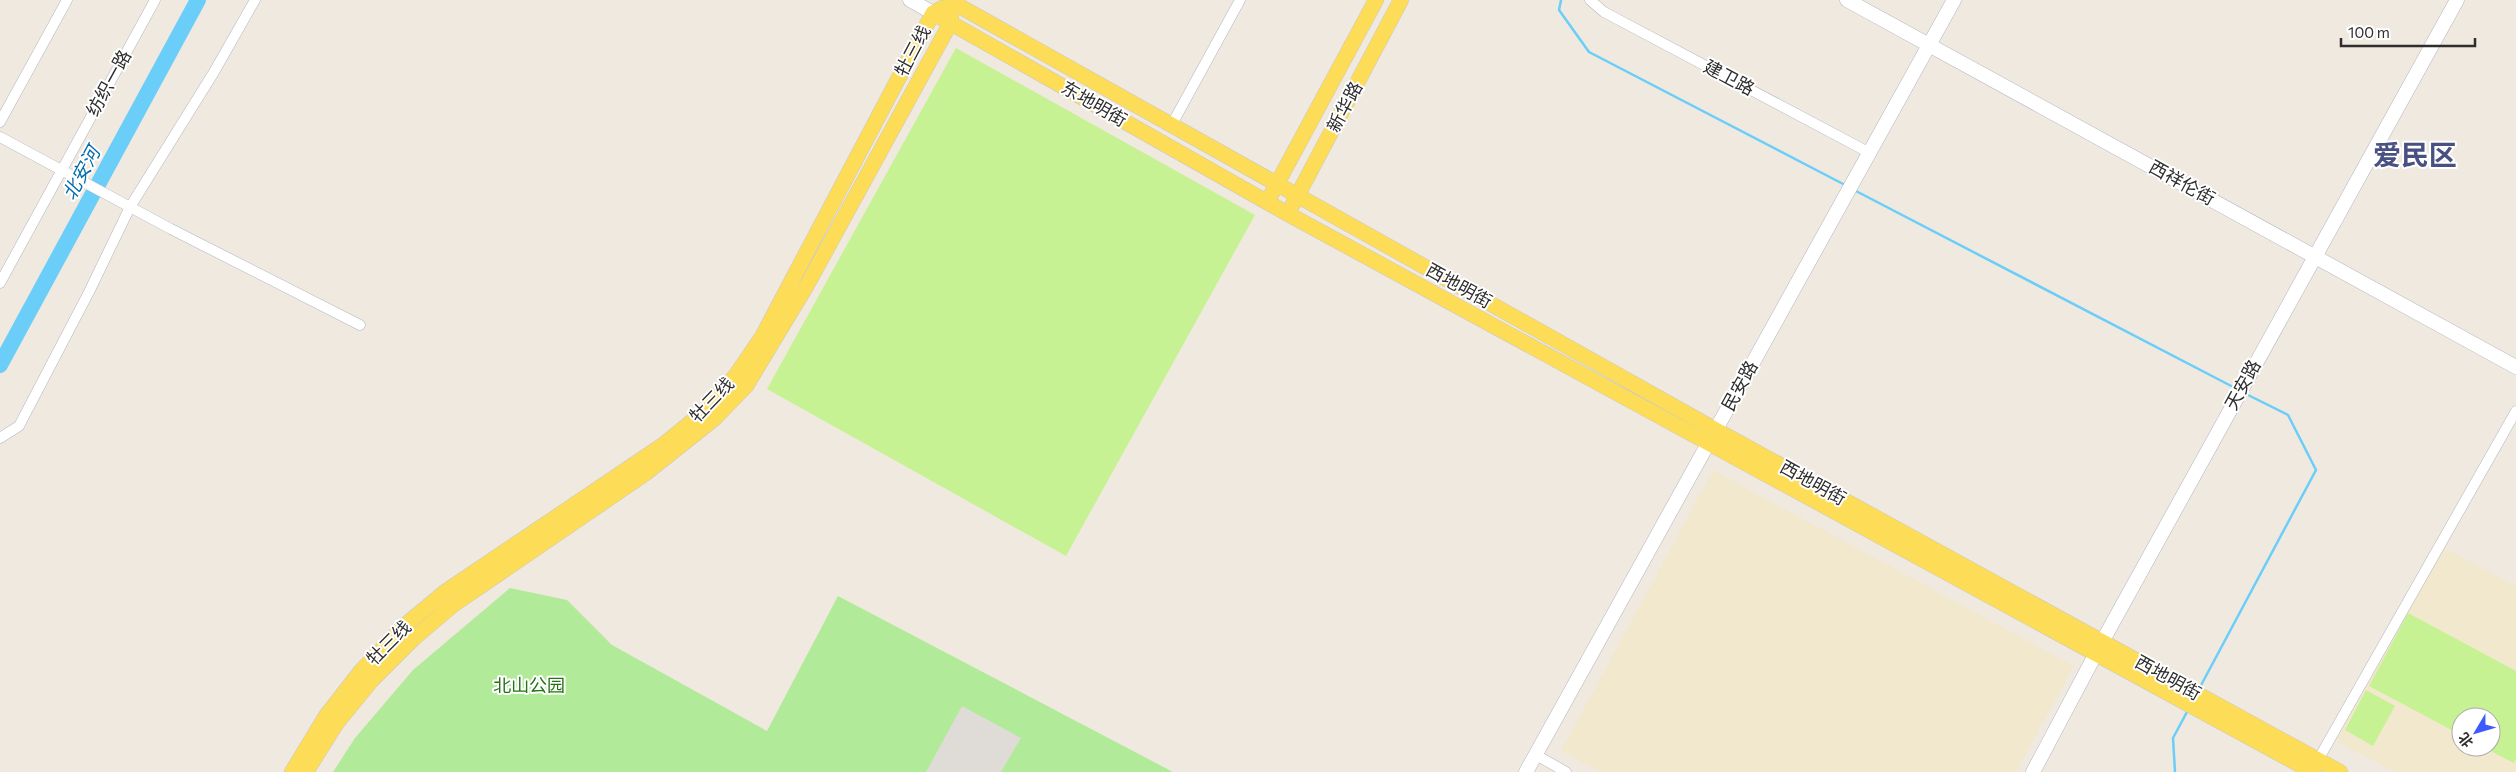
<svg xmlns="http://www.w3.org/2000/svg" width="2516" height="772" font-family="Commissioner,'Noto Sans SC',sans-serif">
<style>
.education{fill:#f2e8ce;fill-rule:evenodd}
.green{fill:#b1ea98}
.pitch{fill:#c6f293}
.plaza{fill:#dfdcd7}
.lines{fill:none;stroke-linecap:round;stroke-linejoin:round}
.stream{stroke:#6bcef9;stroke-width:2.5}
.river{stroke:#6bcef9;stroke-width:16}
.street-casing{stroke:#b3b5c2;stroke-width:11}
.secondary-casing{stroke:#b3b5c2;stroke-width:15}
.primary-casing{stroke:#c9c9c9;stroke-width:16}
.street{stroke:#fff;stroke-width:10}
.secondary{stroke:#fff;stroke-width:14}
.primary{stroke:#fddc58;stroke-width:15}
.labels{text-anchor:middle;stroke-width:4;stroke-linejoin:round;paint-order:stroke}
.street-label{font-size:18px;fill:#2e2e2e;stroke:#fff}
.park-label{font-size:18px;fill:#257315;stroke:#fff}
.water-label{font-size:19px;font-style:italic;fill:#026cad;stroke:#fff}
.town-label{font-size:28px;font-weight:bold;fill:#495183;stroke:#fff}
</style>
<rect width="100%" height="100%" fill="#f0e9df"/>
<!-- education -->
<path class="education" d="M 1713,470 L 2074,666 L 2016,772 L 1601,772 L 1561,751 Z
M 2439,545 L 2516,586 L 2516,772 L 2395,772 L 2336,741 ZM 2461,717 L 2491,717 L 2491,747 L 2461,747 Z"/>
<!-- green -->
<path class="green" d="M 510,588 L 567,600 L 612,645 L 767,731 L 838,596 L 1173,772 L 333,772 L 355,738 L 413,670 Z"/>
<!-- pitch -->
<path class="pitch" d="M 956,48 L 1255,215 L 1066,556 L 767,389 Z
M 2408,613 L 2516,671 L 2516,759 L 2514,763 L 2483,747 L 2491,747 L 2491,717 L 2461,717 L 2461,735 L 2369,686 Z
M 2366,690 L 2395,706 L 2373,746 L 2345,730 Z"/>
<!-- plaza -->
<path class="plaza" d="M 962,706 L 1021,738 L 1001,772 L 926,772 Z"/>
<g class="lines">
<!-- stream -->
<path class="stream" d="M 1561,0 L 1559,10 L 1589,52 L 1847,186
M 1854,190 L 2237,389
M 2199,689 L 2316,470 L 2288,415 L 2244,393
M 2175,772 L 2173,738 L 2188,710"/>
<!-- river -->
<path class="river" d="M 0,365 L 198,0"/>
<!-- street casing -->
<g class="street-casing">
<path id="street" d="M 1590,0 L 1604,12 L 1870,153
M 0,122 L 67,0
M 1171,126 L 1240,0
M 0,137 L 171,229 L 360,325
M 0,283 L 155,0
M 0,438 L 19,426 L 89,292 L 130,207 L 214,72 L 255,0
M 1536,755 L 1566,772
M 2318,760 L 2516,411"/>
</g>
<!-- secondary casing -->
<g class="secondary-casing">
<path id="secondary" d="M 910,0 L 933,13
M 1847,0 L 2516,367
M 1526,772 L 1954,0
M 2033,772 L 2102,642 L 2457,0"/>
</g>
<!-- primary casing -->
<g class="primary-casing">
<path id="primary" d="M 952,2 L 1716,430 L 2340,772
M 933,13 L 1288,214 L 2313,772
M 1271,195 L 1376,0
M 1293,204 L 1401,0
M 292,772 L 326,716 L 361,671 L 403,627 L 445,592 L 663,445 L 706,410 L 736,375 L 762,337 L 933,13 L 942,8
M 306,772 L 336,724 L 371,681 L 413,639 L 453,605 L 646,473 L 714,419 L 746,386 L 807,285 L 951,22 L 951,12"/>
</g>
<!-- street -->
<use href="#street" class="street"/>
<!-- secondary -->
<use href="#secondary" class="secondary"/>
<!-- primary -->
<use href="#primary" class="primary"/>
</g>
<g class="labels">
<!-- street labels -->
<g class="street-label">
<text transform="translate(913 51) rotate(-62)" y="6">牡三线</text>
<text transform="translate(1729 78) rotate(28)" y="6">建卫路</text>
<text transform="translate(109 83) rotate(-61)" y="6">纺织一路</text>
<text transform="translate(1094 104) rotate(30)" y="6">东地明街</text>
<text transform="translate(1345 107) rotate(-62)" y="6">新华路</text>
<text transform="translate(2182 183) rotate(29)" y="6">西祥伦街</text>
<text transform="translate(1459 286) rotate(29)" y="6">西地明街</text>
<text transform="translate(2243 385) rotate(-61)" y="6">天安路</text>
<text transform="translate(1740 386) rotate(-61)" y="6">民安路</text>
<text transform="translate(712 400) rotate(-46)" y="6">牡三线</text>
<text transform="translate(1813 483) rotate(29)" y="6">西地明街</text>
<text transform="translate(389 643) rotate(-45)" y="6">牡三线</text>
<text transform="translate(2168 678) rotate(29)" y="6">西地明街</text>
</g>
<!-- park labels -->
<g class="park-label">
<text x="529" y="692">北山公园</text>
</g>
<!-- water labels -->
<g class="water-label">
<text transform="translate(81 173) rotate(-62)" y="7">北安河</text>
</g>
<!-- town labels -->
<g class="town-label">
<text x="2415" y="165">爱民区</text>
</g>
</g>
<!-- north arrow -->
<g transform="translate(2476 732) rotate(232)"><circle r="24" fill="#ffffff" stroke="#ababab"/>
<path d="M0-4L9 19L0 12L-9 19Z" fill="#3d5aff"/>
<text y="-8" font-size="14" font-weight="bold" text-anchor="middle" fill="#2e2e2e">北</text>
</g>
<!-- scale -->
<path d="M2341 38v8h134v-8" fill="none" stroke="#2e2e2e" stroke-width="2.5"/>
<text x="2348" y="38" font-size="15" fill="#2e2e2e" stroke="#ffffff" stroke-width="4" paint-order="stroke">100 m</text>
</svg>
